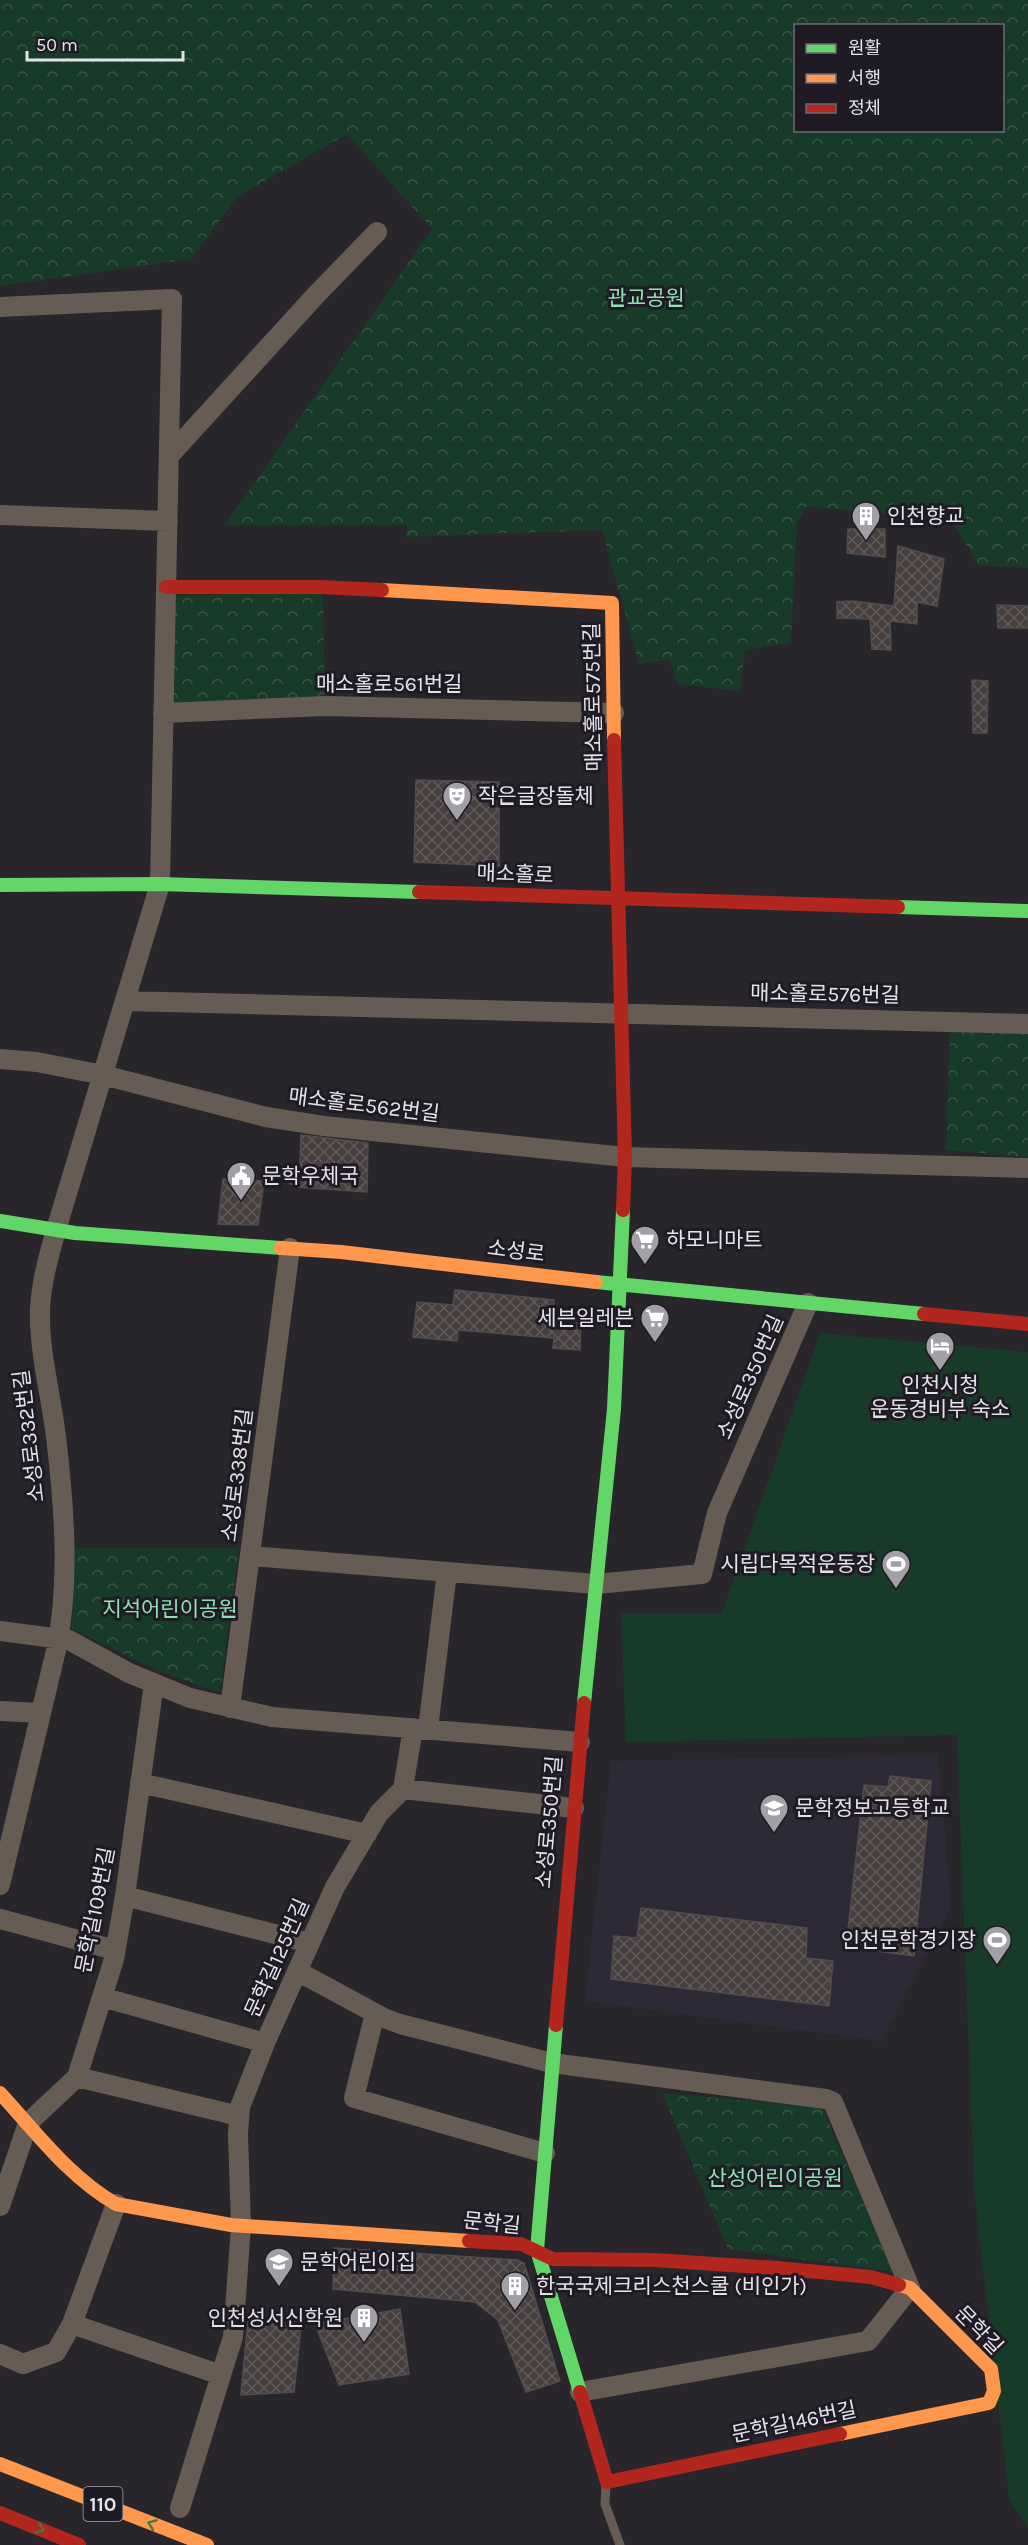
<svg xmlns="http://www.w3.org/2000/svg" width="1028" height="2545" font-family="Karla,'Noto Sans KR',sans-serif">
<style>
.built{fill:#2e2936}
.grass{fill:#183a29}
.forest{fill:url(#forest-crowns);fill-rule:evenodd}
.building{fill:url(#building-cross-hatch);stroke:#504d4e;stroke-width:1.5}
.lines{fill:none;stroke-linecap:round;stroke-linejoin:round}
.lane{stroke:#665c54;stroke-width:9}
.street{stroke:#665c54;stroke-width:20}
.fast{stroke:#63d668;stroke-width:14}
.slow{stroke:#ff974d;stroke-width:14}
.jam{stroke:#b3261e;stroke-width:14}
.oneway{stroke:#407846}
.labels{text-anchor:middle;stroke-width:6;stroke-linejoin:round;paint-order:stroke}
.shield{fill:#1e1b24;stroke:#a9a6ad;stroke-width:1.5}
.shield-label{font-size:20px;font-weight:bold;fill:#e4e1e8}
.park-label{font-size:21px;fill:#8fe0b2;stroke:#1e1b24}
.poi-label{font-size:21px;fill:#e4e1e8;stroke:#1e1b24;text-anchor:start}
.street-label{font-size:21px;fill:#e4e1e8;stroke:#1e1b24}
</style>
<defs>
<pattern id="forest-crowns" width="20" height="18" patternUnits="userSpaceOnUse" patternTransform="scale(1.5)"><rect width="20" height="18" fill="#183a29"/><path d="M2 6a3 3 0 1 1 6 0M12 15a3 3 0 1 1 6 0" fill="none" stroke="#395648"/></pattern>
<pattern id="building-cross-hatch" width="8" height="8" patternUnits="userSpaceOnUse" patternTransform="scale(1.5)"><rect width="8" height="8" fill="#473e3e"/><path d="M0 0l8 8M0 8l8-8" fill="none" stroke="#615a5a"/></pattern>
</defs>
<rect width="100%" height="100%" fill="#28262b"/>
<!-- built -->
<path class="built" d="M 938,1755 L 951,1907 L 881,2041 L 585,2001 L 611,1761 Z"/>
<!-- grass -->
<path class="grass" d="M 820,1333 L 1028,1352 L 1028,2528 L 1009,2498 L 974,2190 L 957,1735 L 626,1742 L 621,1613 L 722,1613 Z"/>
<!-- forest -->
<path class="forest" d="M 0,0 L 1028,0 L 1028,568 L 979,566 L 951,520 L 807,506 L 797,522 L 791,643 L 745,650 L 740,691 L 678,684 L 670,660 L 639,664 L 602,530 L 406,537 L 407,525 L 225,525 L 432,229 L 347,134 L 237,197 L 191,259 L 0,286 ZM 796,26 L 1002,26 L 1002,130 L 796,130 Z
M 323,592 L 325,701 L 169,706 L 173,596 Z
M 950,1030 L 1028,1032 L 1028,1157 L 946,1150 Z
M 74,1548 L 239,1548 L 220,1693 L 159,1671 L 72,1629 Z
M 662,2093 L 822,2107 L 893,2272 L 728,2249 Z"/>
<!-- building -->
<path class="building" d="M 848,529 L 885,529 L 885,557 L 847,553 Z
M 898,546 L 944,559 L 937,606 L 917,602 L 917,624 L 890,621 L 891,650 L 872,649 L 870,619 L 837,618 L 837,602 L 852,601 L 894,606 Z
M 997,605 L 1028,606 L 1028,628 L 998,628 Z
M 972,680 L 988,681 L 987,733 L 973,733 Z
M 416,780 L 499,782 L 499,866 L 414,862 Z
M 301,1135 L 368,1143 L 367,1192 L 296,1187 L 287,1182 L 290,1172 L 300,1164 Z
M 223,1179 L 264,1181 L 258,1225 L 218,1224 Z
M 455,1290 L 554,1300 L 553,1315 L 581,1318 L 580,1350 L 553,1348 L 554,1338 L 458,1330 L 457,1341 L 413,1337 L 417,1302 L 453,1305 Z
M 890,1776 L 931,1781 L 914,1956 L 870,1950 L 872,1942 L 847,1939 L 864,1785 L 888,1787 Z
M 641,1908 L 807,1928 L 806,1958 L 833,1961 L 829,2006 L 611,1979 L 614,1936 L 637,1938 Z
M 334,2248 L 517,2260 L 524,2263 L 560,2381 L 526,2392 L 498,2320 L 475,2302 L 333,2289 Z
M 400,2309 L 409,2374 L 339,2385 L 315,2324 Z
M 302,2318 L 294,2392 L 241,2395 L 248,2319 Z"/>
<g class="lines">
<!-- lane -->
<path class="lane" d="M 606,2484 L 605,2504 L 620,2545"/>
<!-- street -->
<path class="street" d="M 0,307 L 172,299 L 160,884 L 56,1230 C 49,1255 41,1283 40,1310 C 39,1352 51,1395 56,1437 C 64,1503 70,1580 57,1646 L 0,1885
M 169,456 L 315,296 L 377,232
M 0,515 L 168,521
M 163,713 L 327,706 L 614,713
M 125,1001 L 1028,1024
M 0,1059 L 37,1062 L 103,1075 L 266,1117 L 324,1126 L 625,1157 L 1028,1168
M 251,1556 L 596,1584 L 702,1574 L 717,1513 L 808,1303
M 0,1631 L 69,1640 L 129,1673 L 190,1698 L 272,1717 L 580,1742
M 230,1708 L 290,1248
M 0,1711 L 41,1713
M 428,1729 L 447,1572
M 140,1783 L 367,1834
M 403,1789 L 574,1808
M 125,1896 L 310,1943
M 0,1919 L 115,1950
M 297,1971 L 384,2018 L 400,2024 L 552,2063 L 826,2099 L 833,2102 L 910,2288 L 868,2341 L 580,2392
M 102,1997 L 265,2043
M 375,2013 L 354,2098 L 545,2153
M 77,2077 L 239,2116
M 0,2206 L 28,2123 L 77,2077 L 114,1959 L 125,1896 L 154,1683
M 72,2324 L 221,2375 L 233,2337 L 241,2226 L 238,2134 L 240,2107 L 265,2043 L 335,1887 L 379,1813 L 403,1789 L 413,1728
M 0,2354 L 23,2364 L 56,2352 L 72,2324 L 116,2204
M 180,2508 L 221,2375"/>
<!-- fast -->
<path class="fast" d="M 0,885 L 160,884 L 419,892
M 898,907 L 1028,911
M 0,1221 L 75,1233 L 281,1248
M 596,1282 L 924,1314
M 584,1703 L 614,1409 L 623,1210
M 556,2025 L 537,2250 L 580,2392"/>
<!-- slow -->
<path class="slow" d="M 382,590 L 612,603 L 614,740
M 281,1248 L 341,1252 L 596,1282
M 0,2093 C 36,2132 69,2177 116,2204 L 231,2225 L 469,2241
M 840,2434 L 989,2403 L 994,2391 L 991,2369 L 910,2288 L 899,2285
M 0,2464 L 207,2545"/>
<!-- jam -->
<path class="jam" d="M 166,587 L 320,587 L 382,590
M 614,740 L 625,1157 L 623,1210
M 419,892 L 898,907
M 924,1314 L 1028,1324
M 556,2025 L 584,1703
M 469,2241 L 521,2244 L 553,2259 L 654,2260 L 777,2268 L 871,2277 L 899,2285
M 580,2392 L 607,2482 L 840,2434
M 0,2513 L 79,2545"/>
</g>
<!-- one-way arrows -->
<defs><path id="oneway-chevron" d="M-2-3.5L2.5 0L-2 3.5" fill="none" stroke-width="1.6" stroke-linecap="round" stroke-linejoin="round" transform="scale(1.5)"/></defs>
<g class="oneway">
<use href="#oneway-chevron" transform="translate(152 2524) rotate(-159)"/>
<use href="#oneway-chevron" transform="translate(40 2529) rotate(22)"/>
</g>
<!-- icons -->
<defs>
<g id="building-pin" transform="scale(1.5)"><path d="M0 17L-7.5 6A9.5 9.5 0 1 1 7.5 6Z" fill="#a2a0a6" stroke="#1e1b24"/><path d="M-4-6H4V6H1V3H-1V6H-4ZM-2.5-4.3h1.7v1.8h-1.7ZM.8-4.3h1.7v1.8H.8ZM-2.5-1h1.7V.8h-1.7ZM.8-1h1.7V.8H.8Z" fill="#fff"/></g>
<g id="theatre-pin" transform="scale(1.5)"><path d="M0 17L-7.5 6A9.5 9.5 0 1 1 7.5 6Z" fill="#a2a0a6" stroke="#1e1b24"/><path d="M-5-5.5Q0-4 5-5.5V0Q5 5 0 6Q-5 5-5 0ZM-3.3-2.5H-1v1.5H-3.3ZM1-2.5H3.3v1.5H1ZM-2.8 1Q0 5.5 2.8 1Z" fill="#fff"/></g>
<g id="civic-pin" transform="scale(1.5)"><path d="M0 17L-7.5 6A9.5 9.5 0 1 1 7.5 6Z" fill="#a2a0a6" stroke="#1e1b24"/><path d="M-.6-6.5H3V-4.5H.6V-3L4-1V1h2V6H-6V1h2V-1L-.6-3ZM-1.2 2.5V6h2.4V2.5Z" fill="#fff"/></g>
<g id="supermarket-pin" transform="scale(1.5)"><path d="M0 17L-7.5 6A9.5 9.5 0 1 1 7.5 6Z" fill="#a2a0a6" stroke="#1e1b24"/><path d="M-6-5.5h2.5l.6 2H6L4.5 2H-2.5L-4.4-4H-6ZM-1.5 3.2a1.3 1.3 0 1 0 .1 0ZM3 3.2a1.3 1.3 0 1 0 .1 0Z" fill="#fff"/></g>
<g id="hotel-pin" transform="scale(1.5)"><path d="M0 17L-7.5 6A9.5 9.5 0 1 1 7.5 6Z" fill="#a2a0a6" stroke="#1e1b24"/><path d="M-6-4.5h1.5V1H6V5H4.5V3h-9V5H-6ZM-4 0a1.8 1.8 0 1 1 3.6 0ZM.5 0V-2.5h3Q6-2.5 6 0Z" fill="#fff"/></g>
<g id="stadium-pin" transform="scale(1.5)"><path d="M0 17L-7.5 6A9.5 9.5 0 1 1 7.5 6Z" fill="#a2a0a6" stroke="#1e1b24"/><path d="M0-5a6.5 5 0 1 0 0 10a6.5 5 0 1 0 0-10ZM-3.5-1.8h7v3.6h-7Z" fill="#fff"/></g>
<g id="school-pin" transform="scale(1.5)"><path d="M0 17L-7.5 6A9.5 9.5 0 1 1 7.5 6Z" fill="#a2a0a6" stroke="#1e1b24"/><path d="M0-5L7-2L0 1L-7-2ZM-4 1L0 2.5L4 1V4Q0 6-4 4Z" fill="#fff"/></g>
</defs>
<g fill-rule="evenodd">
<use href="#building-pin" x="866" y="516"/>
<use href="#theatre-pin" x="457" y="796"/>
<use href="#civic-pin" x="241" y="1176"/>
<use href="#supermarket-pin" x="645" y="1240"/>
<use href="#supermarket-pin" x="655" y="1318"/>
<use href="#hotel-pin" x="940" y="1346"/>
<use href="#stadium-pin" x="896" y="1564"/>
<use href="#school-pin" x="774" y="1808"/>
<use href="#stadium-pin" x="997" y="1940"/>
<use href="#school-pin" x="279" y="2262"/>
<use href="#building-pin" x="515" y="2286"/>
<use href="#building-pin" x="364" y="2318"/>
</g>
<g class="labels">
<!-- shield labels -->
<rect class="shield" x="83.5" y="2487" width="39" height="34" rx="4.5"/>
<g class="shield-label">
<text x="103" y="2511">110</text>
</g>
<!-- park labels -->
<g class="park-label">
<text x="646" y="305">관교공원</text>
<text x="170" y="1616">지석어린이공원</text>
<text x="775" y="2185">산성어린이공원</text>
</g>
<!-- poi labels -->
<g class="poi-label">
<text x="887" y="523">인천향교</text>
<text x="478" y="803">작은글장돌체</text>
<text x="262" y="1183">문학우체국</text>
<text x="666" y="1247">하모니마트</text>
<text x="634" y="1325" text-anchor="end">세븐일레븐</text>
<text x="940" y="1392" text-anchor="middle">인천시청<tspan x="940" dy="24">운동경비부 숙소</tspan></text>
<text x="875" y="1571" text-anchor="end">시립다목적운동장</text>
<text x="795" y="1815">문학정보고등학교</text>
<text x="976" y="1947" text-anchor="end">인천문학경기장</text>
<text x="300" y="2269">문학어린이집</text>
<text x="536" y="2293">한국국제크리스천스쿨 (비인가)</text>
<text x="343" y="2325" text-anchor="end">인천성서신학원</text>
</g>
<!-- street labels -->
<g class="street-label">
<text x="389" y="691">매소홀로561번길</text>
<text transform="translate(593 697) rotate(-91)" y="7">매소홀로575번길</text>
<text transform="translate(515 874) rotate(2)" y="7">매소홀로</text>
<text transform="translate(825 994) rotate(1)" y="7">매소홀로576번길</text>
<text transform="translate(364 1105) rotate(7)" y="7">매소홀로562번길</text>
<text transform="translate(516 1251) rotate(7)" y="7">소성로</text>
<text transform="translate(750 1377) rotate(-66)" y="7">소성로350번길</text>
<text transform="translate(29 1436) rotate(-97)" y="7">소성로332번길</text>
<text transform="translate(237 1475) rotate(-83)" y="7">소성로338번길</text>
<text transform="translate(549 1822) rotate(-85)" y="7">소성로350번길</text>
<text transform="translate(95 1910) rotate(-79)" y="7">문학길109번길</text>
<text transform="translate(277 1958) rotate(-66)" y="7">문학길125번길</text>
<text transform="translate(492 2223) rotate(6)" y="7">문학길</text>
<text transform="translate(979 2330) rotate(46)" y="7">문학길</text>
<text transform="translate(794 2422) rotate(-12)" y="7">문학길146번길</text>
</g>
</g>
<!-- legend -->
<rect x="794" y="24" width="210" height="108" fill="#1e1b24" stroke="#6d6a72" stroke-width="1.5"/>
<rect x="806" y="44" width="30" height="9" fill="#63d668" stroke="#6d6a72" stroke-width="1.5"/>
<text x="848" y="54" font-size="18" fill="#e4e1e8">원활</text>
<rect x="806" y="74" width="30" height="9" fill="#ff974d" stroke="#6d6a72" stroke-width="1.5"/>
<text x="848" y="84" font-size="18" fill="#e4e1e8">서행</text>
<rect x="806" y="104" width="30" height="9" fill="#b3261e" stroke="#6d6a72" stroke-width="1.5"/>
<text x="848" y="114" font-size="18" fill="#e4e1e8">정체</text>
<!-- scale -->
<path d="M27 51v9h156v-9" fill="none" stroke="#e4e1e8" stroke-width="3"/>
<text x="36" y="51" font-size="18" fill="#e4e1e8" stroke="#1e1b24" stroke-width="4.5" paint-order="stroke">50 m</text>
</svg>
